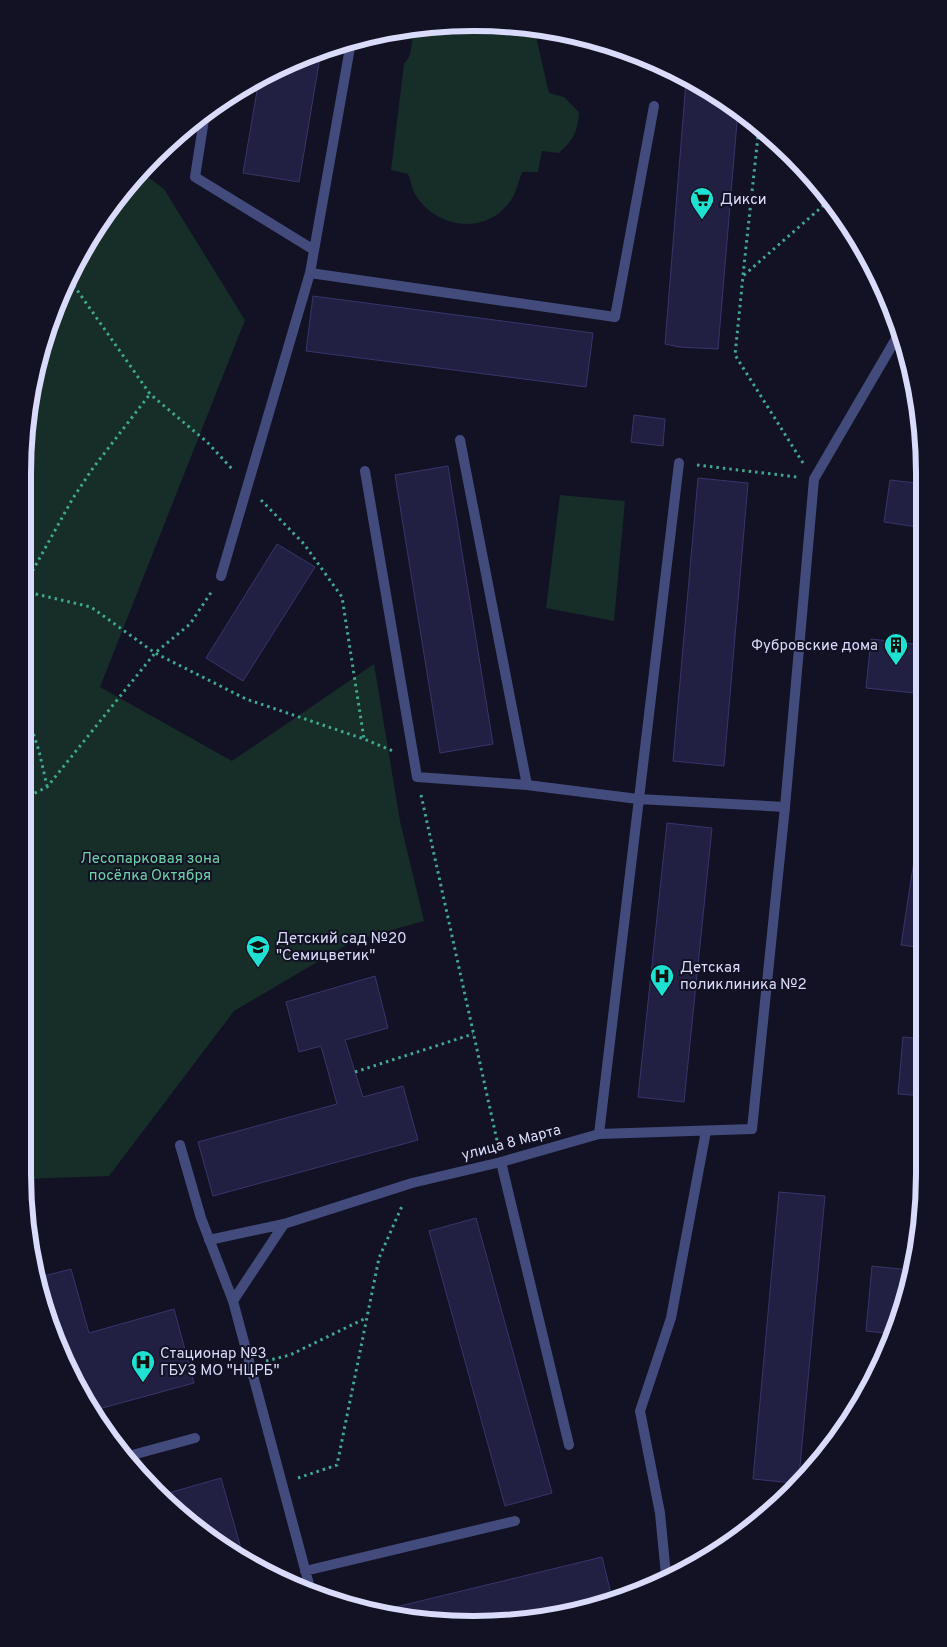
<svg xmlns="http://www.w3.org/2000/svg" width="947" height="1647" font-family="Overpass,sans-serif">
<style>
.green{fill:#162d28}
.building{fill:#212042;stroke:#37356b}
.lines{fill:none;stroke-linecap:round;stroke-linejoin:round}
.path{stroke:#3fa88f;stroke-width:3;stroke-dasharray:2.5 4;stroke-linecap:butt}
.service{stroke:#434b7c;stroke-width:10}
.minor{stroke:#434b7c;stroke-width:10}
.labels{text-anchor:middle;stroke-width:4;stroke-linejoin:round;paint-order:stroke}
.poi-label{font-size:15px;fill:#dadbfa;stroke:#121224;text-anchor:start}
.park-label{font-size:15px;fill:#6fd1a7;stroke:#121224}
.street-label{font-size:15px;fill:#dadbfa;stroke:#121224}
.rim{fill:none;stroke:#dadbfa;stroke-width:6}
</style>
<rect width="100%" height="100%" fill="#121224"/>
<!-- green -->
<path class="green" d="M 473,23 L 534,28 L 549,93 L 564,97 L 579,112 C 578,132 573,140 559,153 L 542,151 L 538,172 L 522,172 C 518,183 516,195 508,204 C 484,235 437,228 416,196 C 412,190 411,181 408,174 L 391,170 L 404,64 C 416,51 408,39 417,28 Z
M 141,172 L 164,189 L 245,320 L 100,687 L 232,761 L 374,664 L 400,821 L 424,921 L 353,941 L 234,1011 L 109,1176 L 23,1179 L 23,444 L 47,328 L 98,223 Z
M 560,495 L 625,501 L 614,621 L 546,608 Z"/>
<!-- building -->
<path class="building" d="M 321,51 L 299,182 L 243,173 L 259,79 L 301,57 Z
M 686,81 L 692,81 L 724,98 L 738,110 L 718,349 L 679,347 L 665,344 Z
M 313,296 L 593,333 L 586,387 L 306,351 Z
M 634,415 L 665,419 L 663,446 L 631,442 Z
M 448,466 L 493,744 L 440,753 L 395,475 Z
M 698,478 L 748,483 L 724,766 L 673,761 Z
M 890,480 L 924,484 L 924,528 L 884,522 Z
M 277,544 L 315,567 L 243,681 L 206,658 Z
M 871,639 L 924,645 L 924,694 L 866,688 Z
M 924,796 L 924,948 L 901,945 Z
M 667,823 L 712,828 L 684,1102 L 638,1097 Z
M 375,976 L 388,1028 L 345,1040 L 363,1097 L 403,1086 L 418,1140 L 213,1196 L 198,1142 L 337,1104 L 321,1046 L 299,1052 L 286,1002 Z
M 903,1037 L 924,1039 L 924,1096 L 898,1094 Z
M 779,1192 L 825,1196 L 799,1477 L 793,1483 L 753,1479 Z
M 476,1218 L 552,1493 L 505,1506 L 429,1231 Z
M 872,1266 L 910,1270 L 900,1319 L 893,1334 L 866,1331 Z
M 71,1269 L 89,1333 L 174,1309 L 194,1383 L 95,1410 L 46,1318 L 40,1277 Z
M 221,1478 L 242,1552 L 235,1554 L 223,1548 L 165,1494 Z
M 602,1557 L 613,1602 L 503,1624 L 379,1611 Z"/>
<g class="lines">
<!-- path -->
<path class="path" d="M 821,192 C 821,204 829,215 841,217
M 743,275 L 759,127
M 70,280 L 150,394 L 207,442 L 233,470
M 803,463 L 735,355 L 743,276 L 824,205
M 697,465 L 797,477
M 261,500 L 304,544 L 342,597 L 364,739
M 23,534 L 27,428
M 23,588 L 73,498 L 93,468 L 150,394
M 23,591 L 91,607 L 155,653 L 246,699 L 364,739 L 393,751
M 23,651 L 25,708 L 39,751 L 47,786
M 421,795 L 498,1145
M 23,799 L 47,787 L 155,653 L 190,624 L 212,591
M 355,1072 L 473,1034
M 266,1361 L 290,1355 L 366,1318
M 298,1478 L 337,1465 L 379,1258 L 402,1206"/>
<!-- service -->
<path class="service" d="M 351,42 L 310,273 L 615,317 L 654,106
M 205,113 L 195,177 L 314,250
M 460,440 L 527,785 L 638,799 L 785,807
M 365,471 L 417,777 L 527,785
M 221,576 L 310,273
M 599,1134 L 679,463
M 180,1145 L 201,1218 L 233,1301 L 310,1588
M 501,1162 L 569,1445
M 209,1240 L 284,1224
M 233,1301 L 284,1224
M 125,1457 L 195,1438
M 305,1571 L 515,1521
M 666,1575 L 660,1513 L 640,1411 L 671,1318 L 706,1131"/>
<!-- minor -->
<path class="minor" d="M 284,1224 L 412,1183 L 501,1162 L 599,1134 L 752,1129 L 785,807 L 814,479 L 901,330"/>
</g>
<!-- icons -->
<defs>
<g id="supermarket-pin" transform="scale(1.25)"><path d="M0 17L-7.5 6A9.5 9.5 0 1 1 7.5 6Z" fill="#1fe1d2" stroke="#121224"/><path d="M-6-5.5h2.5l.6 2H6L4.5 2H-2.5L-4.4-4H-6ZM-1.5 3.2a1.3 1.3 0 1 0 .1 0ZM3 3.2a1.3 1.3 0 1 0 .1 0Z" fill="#111"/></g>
<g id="building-pin" transform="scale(1.25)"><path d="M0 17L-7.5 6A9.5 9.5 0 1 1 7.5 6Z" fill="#1fe1d2" stroke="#121224"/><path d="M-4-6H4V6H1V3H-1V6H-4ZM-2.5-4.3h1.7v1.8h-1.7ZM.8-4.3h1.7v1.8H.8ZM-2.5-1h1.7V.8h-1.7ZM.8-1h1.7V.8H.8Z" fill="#111"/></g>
<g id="school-pin" transform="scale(1.25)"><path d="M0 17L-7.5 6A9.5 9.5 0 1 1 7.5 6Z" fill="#1fe1d2" stroke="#121224"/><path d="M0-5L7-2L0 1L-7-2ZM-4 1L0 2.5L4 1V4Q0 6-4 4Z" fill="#111"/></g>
<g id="hospital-pin" transform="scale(1.25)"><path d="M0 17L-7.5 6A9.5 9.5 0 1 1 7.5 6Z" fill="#1fe1d2" stroke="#121224"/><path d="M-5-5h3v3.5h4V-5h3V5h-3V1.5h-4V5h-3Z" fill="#111"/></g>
</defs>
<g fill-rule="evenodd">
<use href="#supermarket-pin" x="702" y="199"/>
<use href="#building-pin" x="896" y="645"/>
<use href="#school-pin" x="258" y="947"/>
<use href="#hospital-pin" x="662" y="976"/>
<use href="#hospital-pin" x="143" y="1362"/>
</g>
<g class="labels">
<!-- poi labels -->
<g class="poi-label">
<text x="720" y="204">Дикси</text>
<text x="878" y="650" text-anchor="end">Фубровские дома</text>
<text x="276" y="943">Детский сад №20<tspan x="276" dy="17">"Семицветик"</tspan></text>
<text x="680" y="972">Детская<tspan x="680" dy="17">поликлиника №2</tspan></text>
<text x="160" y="1358">Стационар №3<tspan x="160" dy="17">ГБУЗ МО "НЦРБ"</tspan></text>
</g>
<!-- park labels -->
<g class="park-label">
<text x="150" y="863">Лесопарковая зона<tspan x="150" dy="17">посёлка Октября</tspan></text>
</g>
<!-- street labels -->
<g class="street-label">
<text transform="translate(511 1142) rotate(-15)" y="5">улица 8 Марта</text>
</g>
</g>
<!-- crop -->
<path d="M0 0H947V1647H0ZM473 31H474A442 442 0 0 1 916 473V1174A442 442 0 0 1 474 1616H473A442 442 0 0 1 31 1174V473A442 442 0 0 1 473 31Z" fill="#121224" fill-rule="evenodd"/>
<path class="rim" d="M473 31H474A442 442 0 0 1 916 473V1174A442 442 0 0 1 474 1616H473A442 442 0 0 1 31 1174V473A442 442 0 0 1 473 31Z"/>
</svg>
